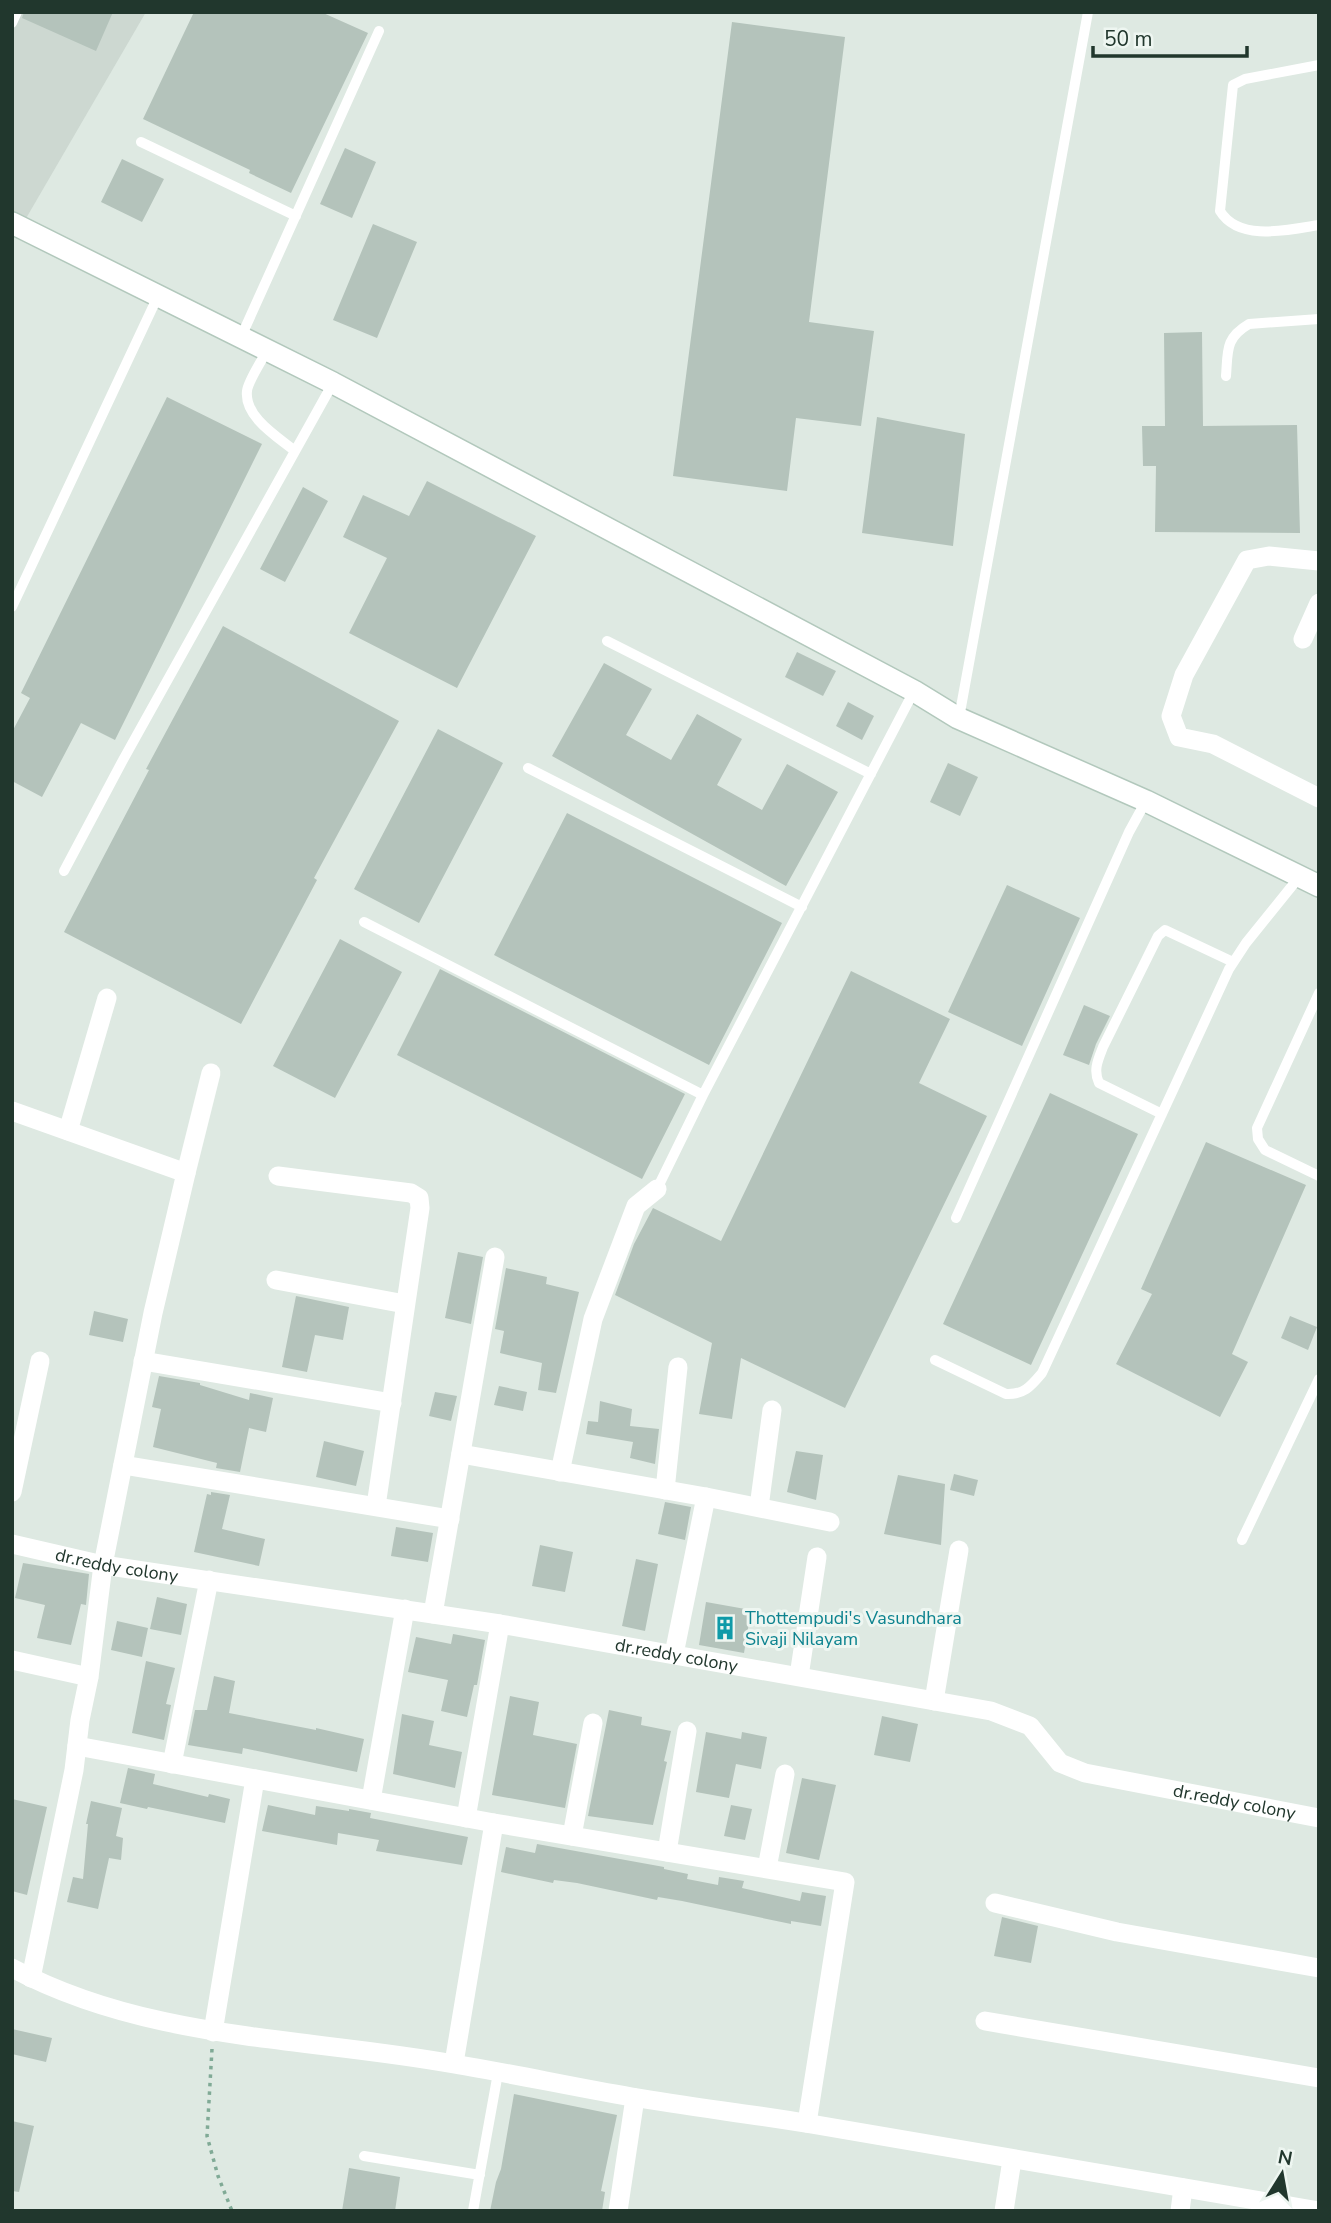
<svg xmlns="http://www.w3.org/2000/svg" width="1331" height="2223" font-family="'Nunito Sans',sans-serif">
<style>
.built{fill:#cdd8d1}
.building{fill:#b4c3bb}
.lines{fill:none;stroke-linecap:round;stroke-linejoin:round}
.secondary-casing{stroke:#b2c8bc;stroke-width:24}
.path{stroke:#80aa96;stroke-width:3.5;stroke-dasharray:3.5 5;stroke-linecap:butt}
.lane{stroke:#fff;stroke-width:10}
.street{stroke:#fff;stroke-width:19}
.secondary{stroke:#fff;stroke-width:21}
.labels{text-anchor:middle;stroke-width:6;stroke-linejoin:round;paint-order:stroke}
.street-label{font-size:18px;fill:#21372d;stroke:#eef6f1}
.culture-label{font-size:18px;fill:#0d838f;stroke:#eef6f1;text-anchor:start}
</style>
<rect width="100%" height="100%" fill="#dee9e2"/>
<!-- built -->
<path class="built" d="M 12,12 L 146,12 L 21,227 L 12,223 Z"/>
<!-- building -->
<path class="building" d="M 24,12 L 113,12 L 96,51 L 22,18 Z
M 194,12 L 321,12 L 368,33 L 291,193 L 249,173 L 250,170 L 143,119 Z
M 732,22 L 845,37 L 809,322 L 874,331 L 861,426 L 796,418 L 787,491 L 673,476 Z
M 345,148 L 376,162 L 352,218 L 320,204 Z
M 122,159 L 164,179 L 142,222 L 101,202 Z
M 373,224 L 417,242 L 377,338 L 333,320 Z
M 1202,332 L 1203,426 L 1297,425 L 1300,533 L 1155,532 L 1156,466 L 1143,466 L 1142,426 L 1165,426 L 1164,333 Z
M 167,397 L 262,444 L 115,740 L 81,723 L 42,797 L 12,781 L 12,732 L 30,698 L 21,693 Z
M 877,417 L 965,434 L 953,546 L 862,533 Z
M 427,481 L 536,536 L 457,688 L 349,633 L 387,558 L 343,537 L 363,495 L 409,516 Z
M 303,487 L 328,501 L 285,582 L 260,569 Z
M 223,626 L 399,721 L 314,878 L 317,880 L 241,1024 L 64,932 L 149,770 L 146,769 Z
M 797,652 L 836,671 L 823,696 L 785,677 Z
M 604,663 L 652,689 L 626,735 L 671,760 L 697,714 L 742,739 L 717,785 L 762,810 L 787,764 L 838,792 L 786,886 L 552,756 Z
M 848,702 L 874,716 L 862,740 L 836,726 Z
M 438,729 L 503,763 L 419,923 L 354,889 Z
M 948,763 L 978,777 L 960,816 L 930,802 Z
M 567,813 L 782,923 L 709,1065 L 494,955 Z
M 1007,885 L 1080,918 L 1022,1046 L 948,1012 Z
M 340,939 L 402,972 L 335,1098 L 273,1066 Z
M 440,969 L 685,1094 L 642,1179 L 397,1055 Z
M 851,971 L 950,1019 L 919,1083 L 987,1116 L 845,1408 L 741,1358 L 732,1419 L 699,1414 L 712,1343 L 615,1295 L 634,1244 L 653,1208 L 721,1241 Z
M 1084,1005 L 1110,1016 L 1096,1044 L 1089,1065 L 1063,1055 Z
M 1050,1093 L 1138,1134 L 1031,1365 L 943,1324 Z
M 1206,1142 L 1306,1185 L 1232,1354 L 1248,1362 L 1220,1417 L 1116,1364 L 1152,1294 L 1141,1289 Z
M 458,1252 L 483,1257 L 471,1324 L 445,1318 Z
M 506,1268 L 547,1277 L 546,1284 L 579,1292 L 556,1393 L 538,1390 L 542,1363 L 500,1353 L 504,1331 L 495,1329 Z
M 296,1296 L 349,1307 L 343,1340 L 315,1335 L 307,1372 L 282,1367 Z
M 94,1311 L 128,1319 L 123,1342 L 89,1335 Z
M 1290,1316 L 1317,1327 L 1308,1350 L 1281,1338 Z
M 159,1376 L 200,1383 L 200,1385 L 249,1400 L 250,1393 L 273,1398 L 266,1432 L 249,1428 L 240,1472 L 216,1468 L 217,1463 L 153,1447 L 161,1409 L 152,1407 Z
M 499,1386 L 527,1392 L 523,1411 L 494,1405 Z
M 435,1392 L 457,1396 L 451,1421 L 429,1416 Z
M 600,1401 L 632,1409 L 630,1426 L 659,1429 L 655,1464 L 630,1458 L 633,1442 L 586,1434 L 588,1421 L 598,1422 Z
M 324,1441 L 364,1451 L 356,1486 L 316,1477 Z
M 796,1451 L 823,1455 L 816,1500 L 787,1492 Z
M 954,1474 L 978,1480 L 974,1496 L 950,1490 Z
M 898,1475 L 945,1484 L 941,1545 L 884,1534 Z
M 211,1492 L 230,1495 L 222,1529 L 265,1539 L 259,1566 L 194,1552 L 207,1494 L 211,1495 Z
M 665,1502 L 691,1507 L 685,1540 L 658,1534 Z
M 396,1527 L 433,1533 L 428,1562 L 391,1556 Z
M 540,1545 L 573,1552 L 565,1592 L 532,1586 Z
M 636,1559 L 658,1564 L 645,1631 L 622,1626 Z
M 23,1563 L 89,1574 L 86,1605 L 81,1604 L 71,1645 L 37,1638 L 45,1605 L 15,1598 Z
M 157,1597 L 187,1604 L 181,1635 L 150,1629 Z
M 706,1602 L 751,1610 L 744,1653 L 699,1645 Z
M 117,1621 L 148,1628 L 142,1657 L 111,1650 Z
M 453,1634 L 485,1640 L 477,1685 L 474,1685 L 467,1717 L 441,1711 L 448,1680 L 408,1672 L 416,1637 L 451,1644 Z
M 146,1661 L 175,1668 L 166,1704 L 171,1705 L 164,1740 L 132,1733 Z
M 214,1676 L 235,1681 L 229,1713 L 316,1730 L 316,1728 L 364,1739 L 357,1772 L 243,1748 L 242,1754 L 188,1745 L 195,1710 L 207,1710 Z
M 510,1696 L 539,1702 L 533,1735 L 577,1744 L 565,1808 L 492,1795 Z
M 609,1710 L 642,1717 L 641,1725 L 671,1731 L 664,1761 L 667,1762 L 653,1825 L 588,1816 Z
M 402,1714 L 434,1721 L 429,1745 L 462,1752 L 455,1788 L 393,1774 Z
M 882,1716 L 918,1724 L 910,1762 L 874,1755 Z
M 706,1732 L 741,1739 L 742,1732 L 767,1737 L 761,1769 L 736,1764 L 729,1798 L 696,1792 Z
M 128,1768 L 155,1774 L 153,1784 L 208,1797 L 209,1794 L 230,1799 L 225,1823 L 148,1807 L 147,1809 L 120,1803 Z
M 802,1778 L 836,1785 L 819,1860 L 786,1853 Z
M 12,1799 L 47,1807 L 27,1895 L 12,1891 Z
M 91,1801 L 122,1808 L 116,1836 L 123,1838 L 121,1860 L 109,1858 L 98,1909 L 67,1902 L 73,1877 L 83,1879 L 88,1824 L 86,1824 Z
M 268,1805 L 315,1815 L 316,1806 L 349,1811 L 349,1809 L 371,1813 L 370,1818 L 468,1837 L 462,1865 L 376,1851 L 379,1840 L 338,1833 L 337,1845 L 262,1831 Z
M 731,1805 L 752,1809 L 745,1840 L 724,1836 Z
M 537,1844 L 664,1867 L 664,1869 L 688,1874 L 687,1879 L 718,1885 L 719,1877 L 744,1881 L 742,1888 L 800,1901 L 802,1892 L 826,1896 L 821,1926 L 791,1921 L 791,1924 L 682,1901 L 658,1897 L 657,1900 L 577,1883 L 554,1880 L 553,1883 L 501,1872 L 506,1847 L 535,1853 Z
M 1002,1917 L 1038,1926 L 1031,1963 L 994,1956 Z
M 12,2029 L 52,2038 L 46,2062 L 12,2054 Z
M 514,2094 L 617,2115 L 601,2191 L 605,2192 L 602,2211 L 490,2211 L 496,2182 L 501,2169 Z
M 12,2121 L 34,2126 L 19,2192 L 12,2191 Z
M 349,2168 L 400,2177 L 395,2211 L 342,2211 Z"/>
<g class="lines">
<!-- secondary casing -->
<g class="secondary-casing">
<path id="secondary" d="M 12,223 L 333,383 L 914,691 L 958,718 L 1146,801 L 1319,886"/>
</g>
<!-- path -->
<path class="path" d="M 212,2049 L 207,2136 L 218,2176 L 232,2211"/>
<!-- lane -->
<path class="lane" d="M 12,23 L 17,12
M 1319,65 L 1245,79 L 1233,85 L 1220,211 C 1239,242 1288,230 1319,225
M 141,142 L 296,216
M 241,337 L 379,31
M 267,350 C 262,361 248,381 247,391 C 244,417 278,437 295,451
M 1226,376 C 1228,351 1225,338 1249,324 L 1319,319
M 12,607 L 158,296
M 607,641 L 871,774
M 959,718 L 1088,12
M 528,768 L 802,907
M 64,871 L 123,760 L 333,383
M 364,922 L 703,1095
M 1319,993 L 1257,1128 L 1258,1139 L 1265,1150 L 1319,1176
M 1162,1114 L 1099,1083 C 1093,1070 1098,1060 1103,1047 L 1158,936 L 1165,930 L 1233,962
M 657,1189 L 703,1095 L 914,691
M 956,1218 L 1129,832 L 1146,801
M 935,1360 L 1006,1394 C 1024,1395 1031,1386 1042,1373 L 1229,969 L 1246,943 L 1300,876
M 1242,1540 L 1319,1379
M 364,2156 L 480,2175
M 473,2211 L 498,2073"/>
<!-- street -->
<g class="street">
<path d="M 1319,561 L 1269,556 L 1247,560 L 1184,675 L 1171,716 L 1179,737 L 1213,744 L 1319,798"/>
<path d="M 1303,639 L 1319,603"/>
<path d="M 12,1111 L 186,1173 L 153,1313 L 103,1565 L 89,1677 L 80,1720 L 74,1770 L 31,1978"/>
<path d="M 68,1131 L 107,998"/>
<path d="M 186,1173 L 211,1073"/>
<path d="M 278,1176 L 411,1193 L 419,1198 L 420,1208 L 376,1506"/>
<path d="M 276,1280 L 405,1304"/>
<path d="M 143,1361 L 392,1403"/>
<path d="M 461,1454 L 706,1497 L 830,1522"/>
<path d="M 123,1465 L 450,1519"/>
<path d="M 560,1472 L 593,1319 L 636,1206 L 657,1189"/>
<path d="M 665,1490 L 678,1367"/>
<path d="M 12,1492 L 40,1361"/>
<path d="M 759,1507 L 772,1410"/>
<path id="s1" d="M 12,1544 L 103,1565 L 500,1624 L 991,1711 L 1030,1726 L 1060,1763 L 1085,1773 L 1319,1818"/>
<path d="M 433,1614 L 495,1257"/>
<path d="M 674,1654 L 706,1497"/>
<path d="M 12,1660 L 89,1677"/>
<path d="M 799,1676 L 817,1557"/>
<path d="M 934,1701 L 959,1550"/>
<path d="M 77,1746 L 494,1823 L 845,1882 L 807,2123"/>
<path d="M 172,1764 L 209,1580"/>
<path d="M 371,1800 L 405,1609"/>
<path d="M 466,1818 L 500,1624"/>
<path d="M 572,1836 L 593,1723"/>
<path d="M 667,1852 L 687,1731"/>
<path d="M 767,1868 L 785,1774"/>
<path d="M 995,1903 L 1117,1932 L 1319,1968"/>
<path d="M 12,1968 C 148,2041 306,2037 454,2064 C 514,2074 573,2087 632,2097 C 691,2107 751,2114 811,2124 C 980,2153 1149,2183 1319,2211"/>
<path d="M 985,2021 L 1319,2078"/>
<path d="M 213,2032 L 255,1779"/>
<path d="M 454,2063 L 494,1823"/>
<path d="M 618,2211 L 635,2098"/>
<path d="M 1004,2211 L 1012,2160"/>
<path d="M 1180,2211 L 1183,2188"/>
</g>
<!-- secondary -->
<use href="#secondary" class="secondary"/>
</g>
<!-- icons -->
<defs>
<g id="building-bare" transform="scale(1.89)"><path d="M-4-6H4V6H1V3H-1V6H-4ZM-2.5-4.3h1.7v1.8h-1.7ZM.8-4.3h1.7v1.8H.8ZM-2.5-1h1.7V.8h-1.7ZM.8-1h1.7V.8H.8Z" fill="#0f9aa8" stroke="#eef6f1" stroke-width="2.5" paint-order="stroke"/></g>
</defs>
<g fill-rule="evenodd">
<use href="#building-bare" x="725" y="1628"/>
</g>
<g class="labels">
<!-- street labels -->
<g class="street-label">
<text dy="6" stroke="none"><textPath href="#s1" startOffset="107">dr.reddy colony</textPath></text>
<text dy="6" stroke="none"><textPath href="#s1" startOffset="674">dr.reddy colony</textPath></text>
<text dy="6" stroke="none"><textPath href="#s1" startOffset="1262">dr.reddy colony</textPath></text>
</g>
<!-- culture labels -->
<g class="culture-label">
<text x="745" y="1624">Thottempudi's Vasundhara<tspan x="745" dy="21">Sivaji Nilayam</tspan></text>
</g>
</g>
<!-- border -->
<rect width="1331" height="2223" fill="none" stroke="#21372d" stroke-width="28"/>
<!-- north arrow -->
<g transform="translate(1282 2174) rotate(11)" stroke="#eef6f1" stroke-width="5" paint-order="stroke">
<path d="M0-5L12 26L0 18L-12 26Z" fill="#21372d"/>
<text y="-10" font-size="19" font-weight="bold" text-anchor="middle" fill="#21372d">N</text>
</g>
<!-- scale -->
<path d="M1093 46v10h154v-10" fill="none" stroke="#21372d" stroke-width="3.5"/>
<text x="1104" y="46" font-size="21" fill="#21372d" stroke="#eef6f1" stroke-width="5" paint-order="stroke">50 m</text>
</svg>
